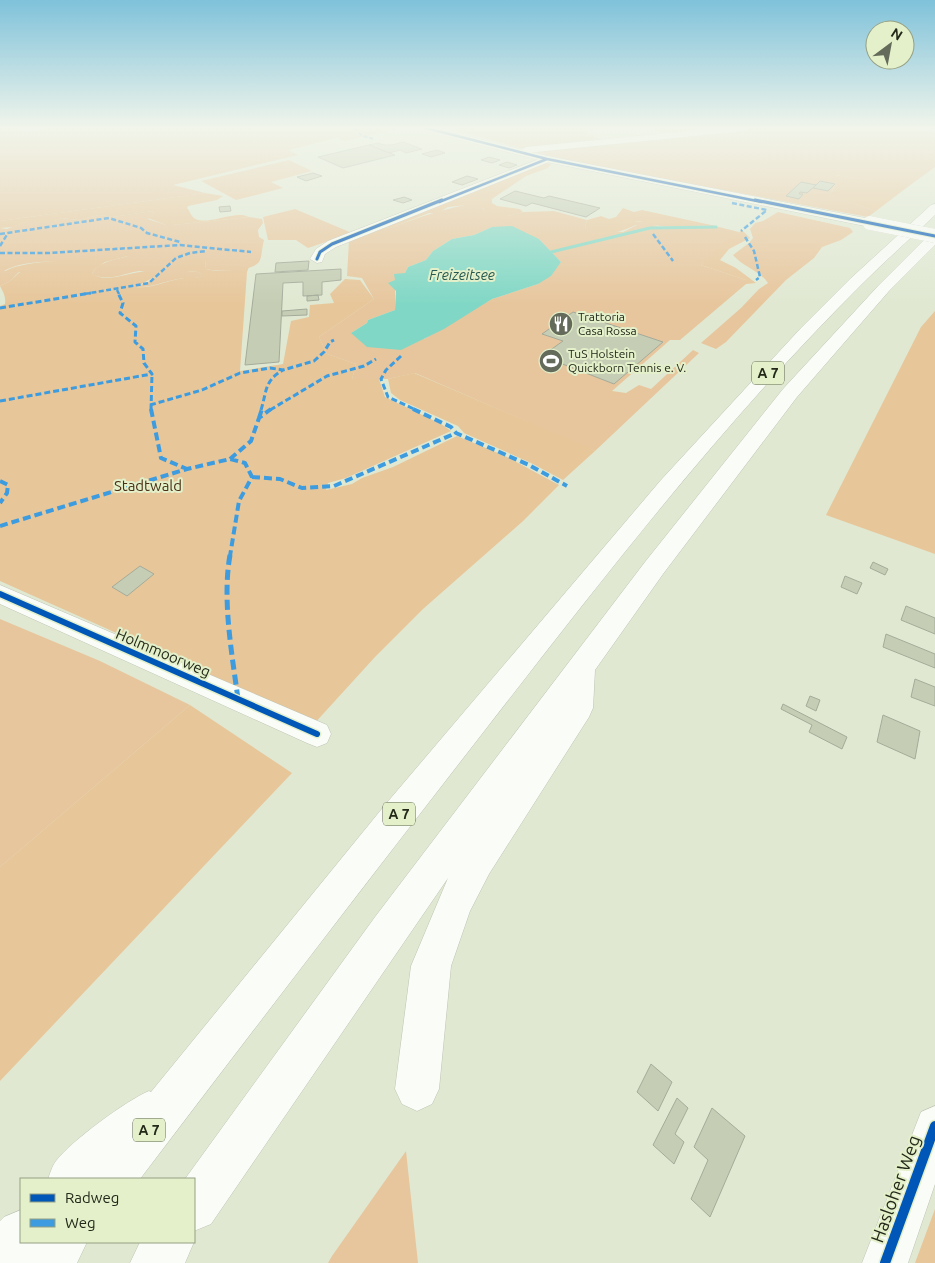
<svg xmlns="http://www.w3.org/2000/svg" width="935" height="1263" font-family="Ubuntu,sans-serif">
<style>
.green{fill:#e7c69d;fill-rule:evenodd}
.forest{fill:#e7c69a}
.water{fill:#81d7c5}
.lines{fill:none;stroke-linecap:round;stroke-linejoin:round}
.stream{stroke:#81d7c5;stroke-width:3}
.building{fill:#c5cdb4;stroke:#a5ab9a}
.minor-casing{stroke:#bec4b3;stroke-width:1}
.secondary-casing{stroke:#bec4b3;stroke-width:1}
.motorway-casing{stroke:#bec4b3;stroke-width:1}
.minor{fill:#fafcf8;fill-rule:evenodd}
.secondary{fill:#fafcf8;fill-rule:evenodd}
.motorway{fill:#fafcf8;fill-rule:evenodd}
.secondary-bridge-casing{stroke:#bec4b3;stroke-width:14;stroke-linecap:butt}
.secondary-bridge{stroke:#fafcf8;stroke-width:14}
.quiet-far4{stroke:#3c9cdf;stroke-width:2;stroke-dasharray:4 2;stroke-linecap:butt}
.quiet-far3{stroke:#3c9cdf;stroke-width:2.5;stroke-dasharray:5 2.5;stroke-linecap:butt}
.quiet-far2{stroke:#3c9cdf;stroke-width:3;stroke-dasharray:6 3;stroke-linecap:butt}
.quiet-far1{stroke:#3c9cdf;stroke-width:4;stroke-dasharray:8 4;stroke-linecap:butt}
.quiet{stroke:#3c9cdf;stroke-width:5;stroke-dasharray:10 5;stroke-linecap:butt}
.cycleway-far3-casing{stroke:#e3f0ca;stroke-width:4}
.cycleway-far2-casing{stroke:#e3f0ca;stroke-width:5}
.cycleway-far1-casing{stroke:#e3f0ca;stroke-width:9}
.cycleway-casing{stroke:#e3f0ca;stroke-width:13}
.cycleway-far3{stroke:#0057b8;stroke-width:2.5}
.cycleway-far2{stroke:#0057b8;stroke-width:3}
.cycleway-far1{stroke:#0057b8;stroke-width:6}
.cycleway{stroke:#0057b8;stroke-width:10}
.labels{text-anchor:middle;stroke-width:4;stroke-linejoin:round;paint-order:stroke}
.far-poi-label{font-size:12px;fill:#232819;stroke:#e3f0ca;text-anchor:start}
.far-water-label{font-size:14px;font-style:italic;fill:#265951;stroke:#e3f0ca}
.shield{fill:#e3f0ca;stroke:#5d644e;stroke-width:1}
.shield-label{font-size:14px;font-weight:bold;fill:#232819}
.park-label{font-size:15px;fill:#4b2f15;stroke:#e3f0ca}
.street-label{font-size:15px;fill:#232819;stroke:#e3f0ca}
.near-street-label{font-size:18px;fill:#232819;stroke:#e3f0ca}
</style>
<rect width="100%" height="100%" fill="#e0e8d2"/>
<!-- green -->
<path class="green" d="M 0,128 L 13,128 L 23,132 L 48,128 L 403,128 L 345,141 L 337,138 L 288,150 L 298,155 L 173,185 L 205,193 L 0,221 Z
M 445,128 L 613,128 L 585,131 L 603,141 L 665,134 L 651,128 L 916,128 L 935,132 L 935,167 L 909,186 L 879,178 L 870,180 L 834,175 C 835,184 835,188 829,195 L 876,211 L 868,217 L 573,162 Z
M 289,160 L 312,171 L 271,182 L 283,188 L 236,200 L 201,181 Z
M 476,203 L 482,206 L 483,209 L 508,216 L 523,212 L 554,211 L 587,220 L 585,228 L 623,232 L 637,225 L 633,222 L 648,221 L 658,227 L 711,225 L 739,232 L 701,265 L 746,280 L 746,284 L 680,340 L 670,340 L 612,391 L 626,393 L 639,385 L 651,389 L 693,350 L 699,353 L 595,451 L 415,373 L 388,379 L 352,379 L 356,364 L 327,354 L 319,337 L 374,299 L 362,278 L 347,276 L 349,241 L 385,227 L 390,228 C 419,217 446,208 476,203 ZM 492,227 L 539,239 L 561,262 L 538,284 L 492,299 L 424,339 L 351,333 L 367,323 L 368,320 L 395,310 L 395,280 L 405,273 L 408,267 L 426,260 L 433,251 L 452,239 L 474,235 Z
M 295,209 L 352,233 L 308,248 L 296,240 L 268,240 L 263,217 Z
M 152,211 L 154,213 L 148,219 L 166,225 L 173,225 L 249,217 L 262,219 L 263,223 L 258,230 L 259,237 L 264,240 C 262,247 262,255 260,260 C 256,272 217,272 206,269 L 205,260 L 187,271 L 198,272 L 204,275 C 198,279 191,278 184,278 C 167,280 152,288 135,287 L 148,282 L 156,276 C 152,275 145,271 140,271 C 127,272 104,284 92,273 C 100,261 115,260 128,256 C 118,255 111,259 101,260 C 77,262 24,258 4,271 L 20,271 L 10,281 L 0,286 L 0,228 L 7,229 L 28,221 L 54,221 L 62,218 L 78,220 L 99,215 L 113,217 Z
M 778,212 L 850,228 L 853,232 L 841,240 L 822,247 L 814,258 L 786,280 L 726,342 L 716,349 L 701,343 L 741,308 L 759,289 L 768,283 C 759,270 743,267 733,255 L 749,243 L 753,238 L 750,229 L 755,223 L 763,221 Z
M 0,619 L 100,661 L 190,705 L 0,867 Z
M 406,1151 L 418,1263 L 328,1263 L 332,1256 Z"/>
<!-- forest -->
<path class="forest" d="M 544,162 L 551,164 L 548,168 L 526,176 L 492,199 L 492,203 L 497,206 L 520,209 L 523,212 L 508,216 L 495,216 L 476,204 L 448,207 L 438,213 L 429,213 L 390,228 L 385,227 Z
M 834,175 L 870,180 L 885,175 L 894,177 L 909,186 L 876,211 L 828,195 L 833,190 L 835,184 L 830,179 Z
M 205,193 L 223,196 L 217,200 L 188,206 L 187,208 C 190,211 191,216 194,218 C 206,227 235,209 249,217 L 173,225 L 166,225 L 148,218 L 154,213 L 152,211 L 113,217 L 99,215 L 78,220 L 62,218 L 54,221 L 28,221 L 13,227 L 0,228 L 0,221 Z
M 623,208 L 634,212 L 642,210 L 711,225 C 694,226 678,227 661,226 C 652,226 645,219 634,222 L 638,224 C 617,234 608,235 585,228 L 587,220 L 601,216 L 609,219 L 616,217 Z
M 742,230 L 750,238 L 729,249 L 720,260 L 736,268 L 756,283 L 746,284 L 746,280 L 701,265 L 718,247 Z
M 128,254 L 128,256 L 105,262 L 95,269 L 92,273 C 107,287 138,266 155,273 L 156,276 L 136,287 C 152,289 168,280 184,278 C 191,278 198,279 203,275 L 198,272 L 180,270 L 176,266 L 185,259 L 202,258 L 205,260 L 206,269 C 222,273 234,270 249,267 L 247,272 L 240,371 L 283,364 L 291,321 L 309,317 L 310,305 L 334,303 L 330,294 L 345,279 L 360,280 L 374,299 L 319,337 L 327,354 L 356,364 L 352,379 L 379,379 L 385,397 L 441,424 L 451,431 L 346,478 L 328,483 L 326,490 L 352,484 L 362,478 L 393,467 L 457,436 L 505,456 L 559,485 L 522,522 L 423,609 L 375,657 L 313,725 L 206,673 L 0,581 L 0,306 L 5,304 C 6,296 3,292 0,286 L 10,281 L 20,272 L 4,272 C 21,260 73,261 97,257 L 99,260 Z
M 935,311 L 935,554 L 826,515 L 921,327 Z
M 414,373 L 583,445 L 595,451 L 563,480 L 531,463 L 464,433 L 458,426 L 400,400 L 391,393 L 388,379 Z
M 190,705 L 292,773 L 0,1081 L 0,867 Z
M 935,1209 L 935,1263 L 915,1263 Z"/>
<!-- water -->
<path class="water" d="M 512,226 L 539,239 L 561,262 L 551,276 L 538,284 L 492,299 L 444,329 L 401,350 L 367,347 L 351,333 L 367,323 L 368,320 L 395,310 L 396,291 L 388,283 L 395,280 L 394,274 L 405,273 L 408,267 L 426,260 L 433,251 L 452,239 L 474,235 L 492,227 Z"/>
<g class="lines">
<!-- stream -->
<path class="stream" d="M 551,252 L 650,228 L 716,227"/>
</g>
<!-- building -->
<path class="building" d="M 403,142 L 422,149 L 406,153 L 400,150 L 389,153 L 369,145 L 378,143 L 384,145 L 392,145 Z
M 369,145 L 395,155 L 343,168 L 318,157 Z
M 437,150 L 445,153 L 431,157 L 422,154 Z
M 489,157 L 500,160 L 492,163 L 481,160 Z
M 507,162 L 517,165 L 509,168 L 499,165 Z
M 313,173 L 322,176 L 306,181 L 297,177 Z
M 467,176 L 478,179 L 462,185 L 452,182 Z
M 820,181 L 835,184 L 828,191 L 813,188 Z
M 801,182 L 816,185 L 807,193 L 800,192 L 799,194 L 803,194 L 799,199 L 786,196 Z
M 515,191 L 544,198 L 549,196 L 600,208 L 586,217 L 532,203 L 526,206 L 500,199 Z
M 404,197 L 412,200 L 403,203 L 393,200 Z
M 230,206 L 231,211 L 220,212 L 219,207 Z
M 309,261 L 308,270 L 275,272 L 276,263 Z
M 341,269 L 341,280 L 322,282 L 322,295 L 303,296 L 303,282 L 283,283 L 279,362 L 245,365 L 256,274 Z
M 318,295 L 319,300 L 307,301 L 307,296 Z
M 307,309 L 307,315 L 282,316 L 282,311 Z
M 573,312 L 663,342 L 614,384 L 542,356 L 563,341 L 542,334 Z
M 873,562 L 888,569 L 885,575 L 870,568 Z
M 140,566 L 154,574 L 127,596 L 112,587 Z
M 845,576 L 862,583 L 857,594 L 841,587 Z
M 906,606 L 935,618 L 935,634 L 901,620 Z
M 886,634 L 935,654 L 935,668 L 883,647 Z
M 915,679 L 935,687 L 935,706 L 911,697 Z
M 810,696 L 820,700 L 816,711 L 806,706 Z
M 783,704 L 847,737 L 842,749 L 809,732 L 812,725 L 781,709 Z
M 883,715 L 920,731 L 915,759 L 877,742 Z
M 651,1064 L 672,1082 L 658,1111 L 637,1092 Z
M 677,1098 L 688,1108 L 675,1134 L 684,1142 L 674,1164 L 653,1145 Z
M 712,1108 L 745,1136 L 710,1217 L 691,1199 L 708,1160 L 694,1147 Z"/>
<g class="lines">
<!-- minor casing -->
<g class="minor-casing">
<path id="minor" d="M 719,128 L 747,128 L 742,131 L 526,153 L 521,150 L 526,147 Z
M 547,156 L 551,157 L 551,161 L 336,247 L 325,254 L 322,262 L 317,263 L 310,259 L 316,249 L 328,241 Z
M 0,585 L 327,725 L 331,734 L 327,743 L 317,747 L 307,743 L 0,604 Z
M 935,1106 L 935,1184 L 908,1263 L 862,1263 L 921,1112 Z"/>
</g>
<!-- secondary casing -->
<g class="secondary-casing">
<path id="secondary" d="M 421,128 L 436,128 L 547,156 L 870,219 L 877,223 L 870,227 L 547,162 L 422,130 Z"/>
</g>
<!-- motorway casing -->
<g class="motorway-casing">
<path id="motorway" d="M 935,204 L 935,215 C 911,238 886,260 862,284 C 724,421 604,577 485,730 C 369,879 254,1029 140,1179 L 48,1179 C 50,1174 52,1166 56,1161 C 70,1142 127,1100 149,1091 L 151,1092 L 385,805 L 661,480 L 801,328 L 850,279 L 931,205 Z
M 935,233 L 935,245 L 889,291 L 797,397 L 663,574 L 595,670 L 593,708 L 589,717 L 489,874 L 470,911 L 451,966 L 439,1089 L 432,1104 L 417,1111 L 402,1104 L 395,1089 L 411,966 L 448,878 L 211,1224 L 194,1231 L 194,1179 L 185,1179 L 375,917 L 645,562 L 783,389 L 879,285 L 930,234 Z
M 21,1210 L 21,1242 L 87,1242 L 77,1263 L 0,1263 L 0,1221 L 4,1217 Z
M 194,1240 L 194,1242 L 185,1263 L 130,1263 L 140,1242 Z"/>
</g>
<!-- minor -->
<use href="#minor" class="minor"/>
<!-- secondary -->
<use href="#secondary" class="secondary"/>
<!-- motorway -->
<use href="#motorway" class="motorway"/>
<!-- secondary-bridge casing -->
<g class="secondary-bridge-casing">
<path id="secondary-bridge" d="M 870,223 L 935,236"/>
</g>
<!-- secondary-bridge -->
<use href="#secondary-bridge" class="secondary-bridge"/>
<!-- quiet-far4 -->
<path class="quiet-far4" d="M 355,128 L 362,136 L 375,139"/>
<!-- quiet-far3 -->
<path class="quiet-far3" d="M 732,203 L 767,210 L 741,231
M 0,234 L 109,218 L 141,228 L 147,233 L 180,242
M 653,234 L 673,261
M 745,237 L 754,251 L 760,277 L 756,280
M 0,246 L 8,233
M 0,253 L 49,253 L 180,245 L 251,252
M 117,290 L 119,294
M 84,294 L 149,283 L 176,258 L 190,253 L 206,251"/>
<!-- quiet-far2 -->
<path class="quiet-far2" d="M 0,308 L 91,293
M 401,356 L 386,370 L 381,379 L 388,397 L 416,410
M 0,401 L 152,374 L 144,363 L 143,349 L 135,342 L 136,326 L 120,313 L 123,303 L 118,293
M 150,405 L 202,390 L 240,373 L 270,368 L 283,370 L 314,361 L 324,352 L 330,342 L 334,340
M 151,410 L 152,374
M 261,410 C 267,391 264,381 283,370
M 270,410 L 327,376 L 364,366 L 376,359"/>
<!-- quiet-far1 -->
<path class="quiet-far1" d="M 151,409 L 161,458 L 187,469
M 413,409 L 451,427 L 456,433 L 529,465 L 567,486
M 259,418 L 262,409
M 230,459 L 251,441 L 259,418 L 271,409
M 252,477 L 280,479 L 302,488 L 334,486 L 456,433
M 0,481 L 8,485 L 7,493 L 0,503
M 0,526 L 187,469 L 230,459 L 245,463 L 252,477 L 239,501 L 230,556"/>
<!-- quiet -->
<path class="quiet" d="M 230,555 C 222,600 232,654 238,699"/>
<!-- cycleway-far3 casing -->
<g class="cycleway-far3-casing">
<path id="cycleway-far3" d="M 426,128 L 547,159 L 762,202
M 439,202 L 547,159"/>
</g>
<!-- cycleway-far2 casing -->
<g class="cycleway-far2-casing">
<path id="cycleway-far2" d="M 755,200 L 935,236
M 317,259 L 320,252 L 332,244 L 442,200"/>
</g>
<!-- cycleway-far1 casing -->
<g class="cycleway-far1-casing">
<path id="cycleway-far1" d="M 0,594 L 317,734"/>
</g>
<!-- cycleway casing -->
<g class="cycleway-casing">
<path id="cycleway" d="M 885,1263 L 935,1126"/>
</g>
<!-- cycleway-far3 -->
<use href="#cycleway-far3" class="cycleway-far3"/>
<!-- cycleway-far2 -->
<use href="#cycleway-far2" class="cycleway-far2"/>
<!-- cycleway-far1 -->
<use href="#cycleway-far1" class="cycleway-far1"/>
<!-- cycleway -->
<use href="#cycleway" class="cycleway"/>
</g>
<!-- sky -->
<linearGradient id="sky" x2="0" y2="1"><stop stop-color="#7fc2da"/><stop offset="0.42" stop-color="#f1f5eb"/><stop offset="1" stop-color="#f1f5eb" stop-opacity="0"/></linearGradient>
<rect width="935" height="304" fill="url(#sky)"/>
<!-- icons -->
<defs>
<g id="restaurant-disc" transform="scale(1.25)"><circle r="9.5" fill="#656b5a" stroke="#e3f0ca"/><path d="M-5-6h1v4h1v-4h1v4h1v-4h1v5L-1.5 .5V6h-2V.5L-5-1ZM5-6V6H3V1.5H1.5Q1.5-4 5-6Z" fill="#fff"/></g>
<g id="stadium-disc" transform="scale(1.25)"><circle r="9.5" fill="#656b5a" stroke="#e3f0ca"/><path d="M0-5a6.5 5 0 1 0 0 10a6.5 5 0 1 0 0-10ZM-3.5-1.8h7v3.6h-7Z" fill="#fff"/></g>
</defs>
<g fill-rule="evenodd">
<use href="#restaurant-disc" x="561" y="324"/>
<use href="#stadium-disc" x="551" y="361"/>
</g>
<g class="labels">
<!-- far-poi labels -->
<g class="far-poi-label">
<text x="578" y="321">Trattoria<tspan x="578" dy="14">Casa Rossa</tspan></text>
<text x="568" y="358">TuS Holstein<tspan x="568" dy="14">Quickborn Tennis e. V.</tspan></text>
</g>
<!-- far-water labels -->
<g class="far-water-label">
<text x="462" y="280">Freizeitsee</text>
</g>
<!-- shield labels -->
<g class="shield">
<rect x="752" y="361.5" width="32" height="23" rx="4"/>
<rect x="383" y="802.5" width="32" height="23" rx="4"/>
<rect x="133" y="1118.5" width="32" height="23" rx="4"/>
</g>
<g class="shield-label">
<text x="768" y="378">A 7</text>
<text x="399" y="819">A 7</text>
<text x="149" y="1135">A 7</text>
</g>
<!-- park labels -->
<g class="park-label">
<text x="148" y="491">Stadtwald</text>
</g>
<!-- street labels -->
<g class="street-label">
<text transform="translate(163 653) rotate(23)" y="5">Holmmoorweg</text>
</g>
<!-- near-street labels -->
<g class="near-street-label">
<text transform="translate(896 1189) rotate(-70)" y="6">Hasloher Weg</text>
</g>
</g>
<!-- legend -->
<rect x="20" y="1178" width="175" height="65" fill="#e3f0ca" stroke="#96a083"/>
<rect x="30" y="1194" width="25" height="8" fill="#0057b8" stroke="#96a083"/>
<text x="65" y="1203" font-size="15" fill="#232819">Radweg</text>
<rect x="30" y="1219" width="25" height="8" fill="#3c9cdf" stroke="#96a083"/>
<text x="65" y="1228" font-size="15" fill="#232819">Weg</text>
<!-- north arrow -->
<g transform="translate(890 45) rotate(32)"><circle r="24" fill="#e3f0ca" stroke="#96a083"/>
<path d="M0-4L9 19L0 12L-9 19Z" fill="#656b5a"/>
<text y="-8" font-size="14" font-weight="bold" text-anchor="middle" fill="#232819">N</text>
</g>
</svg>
